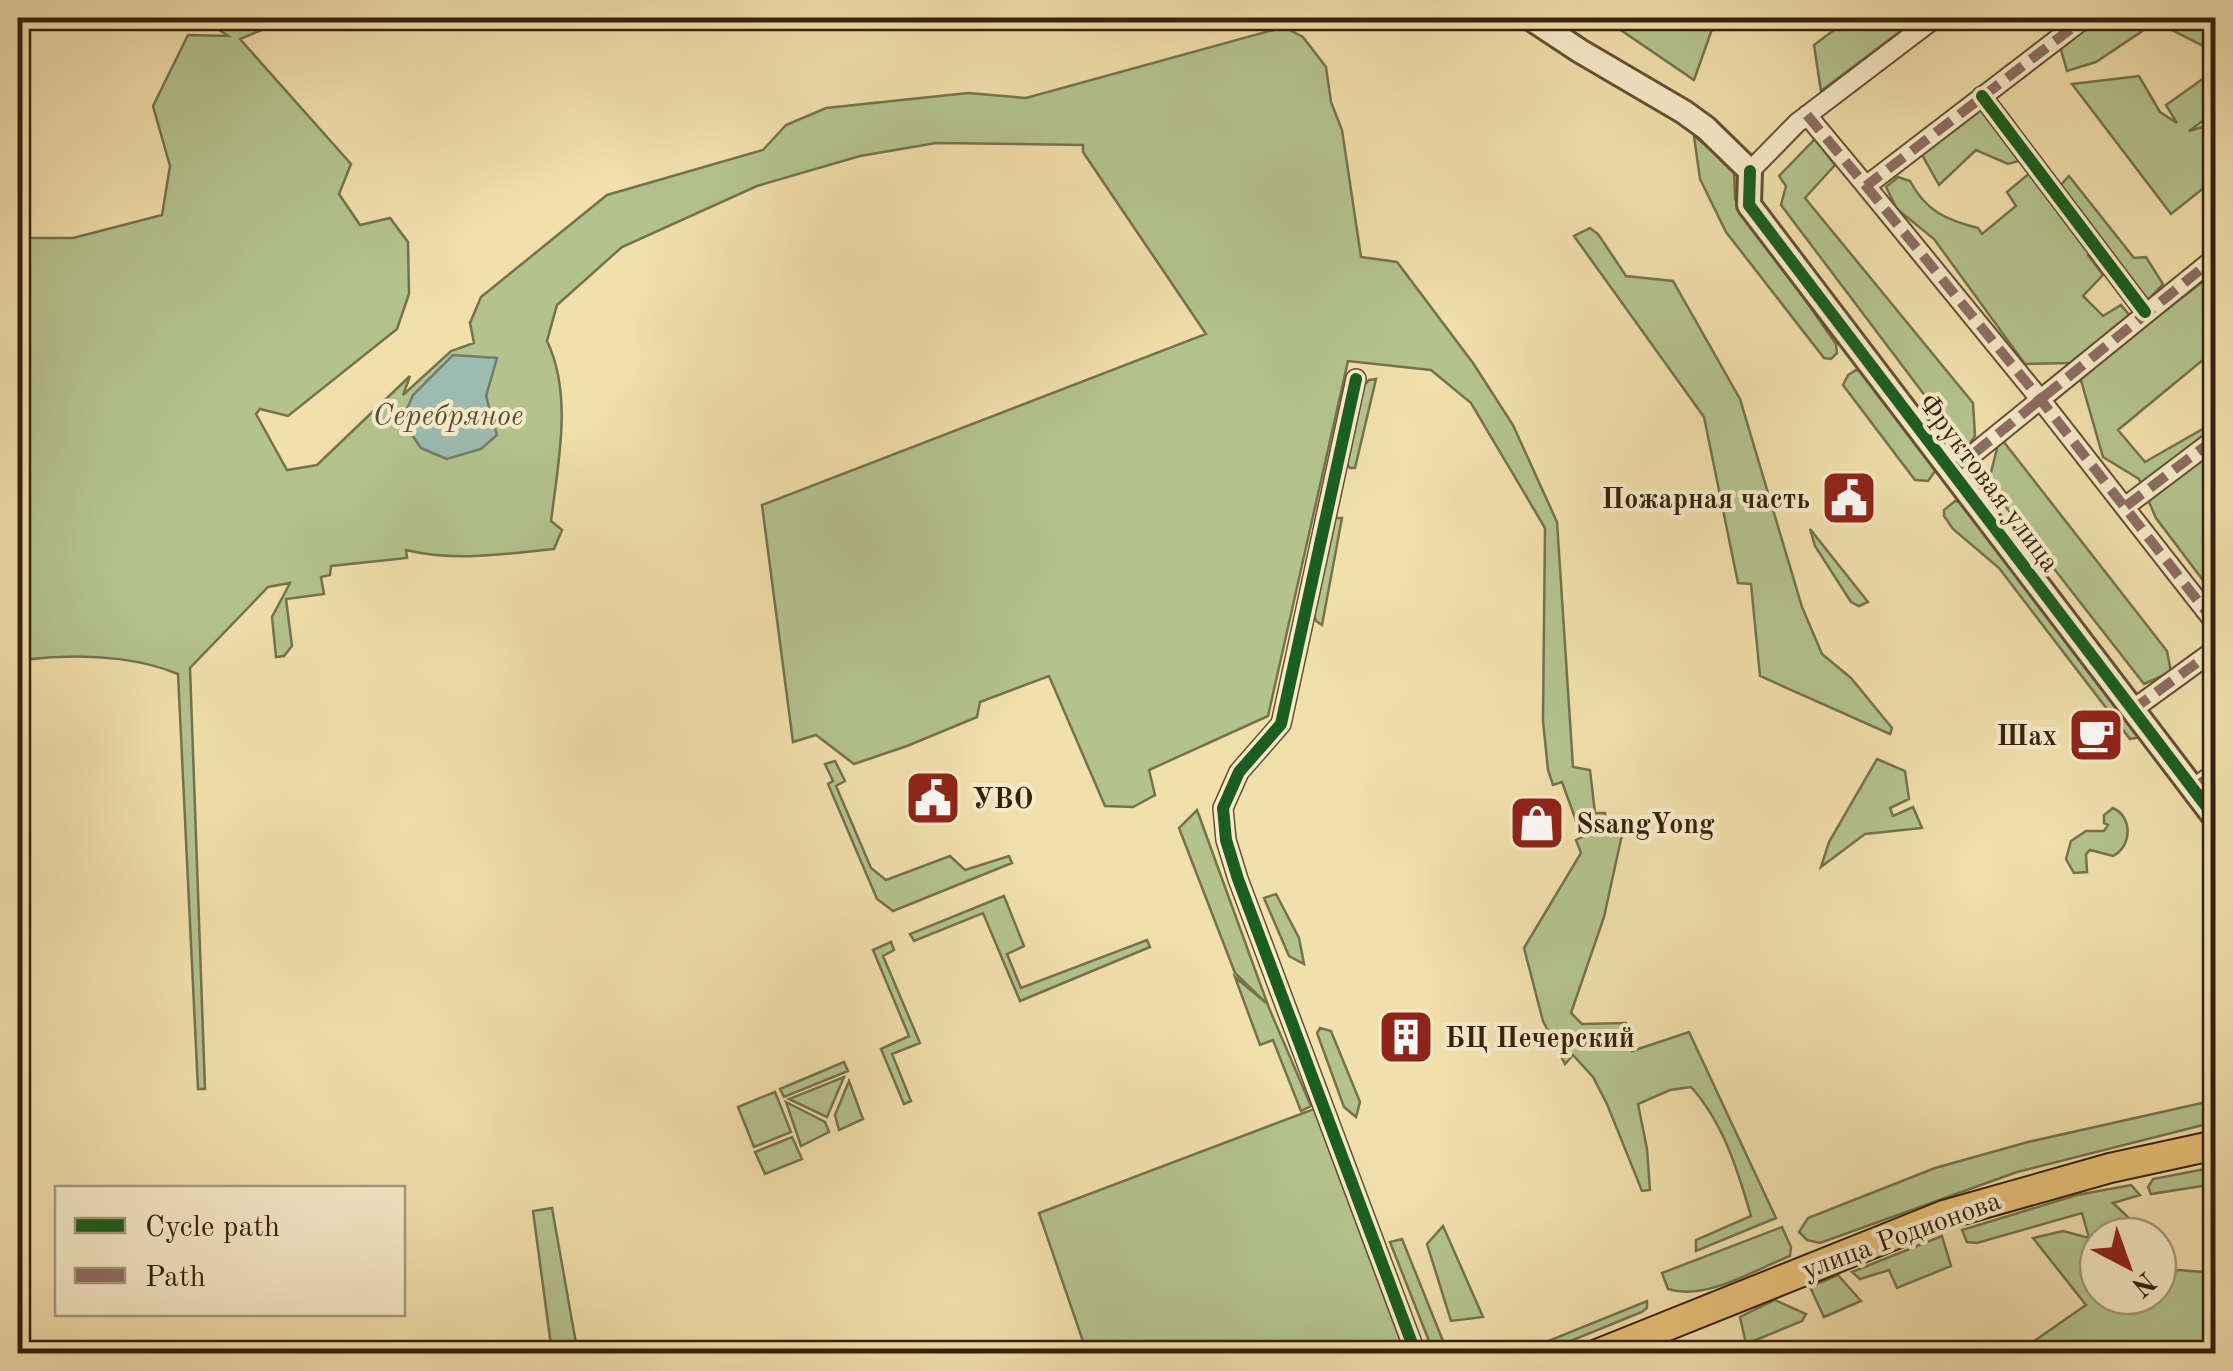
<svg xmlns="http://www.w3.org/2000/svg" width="2233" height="1371" font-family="'Old Standard TT',serif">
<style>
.green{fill:#b4c38e;stroke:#75724c;stroke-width:2.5;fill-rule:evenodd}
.water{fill:#9cbbb1;stroke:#737d6e;stroke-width:2.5}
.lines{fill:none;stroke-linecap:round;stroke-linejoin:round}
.minor-casing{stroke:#655032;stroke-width:22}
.tertiary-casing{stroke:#655032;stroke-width:28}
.primary-casing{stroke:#36210a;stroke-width:32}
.minor{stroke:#f6eac9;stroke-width:18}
.tertiary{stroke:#f6eac9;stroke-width:22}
.primary{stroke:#e8c076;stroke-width:28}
.quiet{stroke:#8d6e63;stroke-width:10;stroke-dasharray:20 10;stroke-linecap:butt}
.cycleway-casing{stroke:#f6eac9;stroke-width:19}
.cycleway{stroke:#1b5e20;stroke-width:12}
.labels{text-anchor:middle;stroke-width:8;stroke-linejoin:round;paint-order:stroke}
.street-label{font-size:28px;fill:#36210a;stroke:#f6eac9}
.poi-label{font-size:28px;font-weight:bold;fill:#36210a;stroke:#f6eac9;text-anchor:start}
.water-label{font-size:30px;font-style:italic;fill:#554f3c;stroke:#f6eac9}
</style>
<rect width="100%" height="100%" fill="#f1dfac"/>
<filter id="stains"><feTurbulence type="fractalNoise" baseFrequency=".002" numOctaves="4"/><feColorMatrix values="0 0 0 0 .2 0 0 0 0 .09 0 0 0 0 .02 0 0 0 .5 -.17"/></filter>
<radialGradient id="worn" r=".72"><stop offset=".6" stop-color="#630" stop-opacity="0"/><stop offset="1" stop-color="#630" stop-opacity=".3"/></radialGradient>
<!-- green -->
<path class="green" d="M 192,18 L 283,18 L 281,22 L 240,39 L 351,164 L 339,194 L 360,225 L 390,218 L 408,242 L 409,294 L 397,329 L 288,416 L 260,409 L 256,414 L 287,470 L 317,465 L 410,376 L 403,395 L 451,351 L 474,343 L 470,323 L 481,297 L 607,195 L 763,150 L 786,125 L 826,108 L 968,93 L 1026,98 L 1284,27 L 1303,37 L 1326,67 L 1331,102 L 1342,130 L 1361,257 L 1397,262 L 1473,363 L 1513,425 L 1557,522 L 1573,767 L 1590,770 L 1595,813 L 1605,813 L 1605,822 L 1625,821 L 1604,917 L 1571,1013 L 1582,1024 L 1626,1023 L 1632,1051 L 1689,1032 L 1776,1218 L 1696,1251 L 1696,1240 L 1751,1216 C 1738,1171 1723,1122 1691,1087 L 1670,1090 L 1638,1104 L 1647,1149 L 1650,1190 L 1642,1191 L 1607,1104 L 1593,1077 L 1573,1055 L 1565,1064 L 1543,1021 L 1524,948 L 1581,853 L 1576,840 L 1582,837 L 1562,782 L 1553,785 L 1548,770 L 1543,721 L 1545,528 L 1471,403 L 1431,370 L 1348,361 L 1268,716 L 1149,770 L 1155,795 L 1133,807 L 1105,806 L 1049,676 L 980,702 L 977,717 L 907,746 L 854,764 L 816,735 L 793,742 L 762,505 L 1206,334 L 1083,152 L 1083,145 L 936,143 L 860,156 L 757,186 L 622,247 L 557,305 L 547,341 C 573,395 558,464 551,521 L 562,530 L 554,549 C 505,554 455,562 406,550 L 407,558 L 331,566 L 330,575 L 321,577 L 324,594 L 286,599 L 292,646 L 284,656 L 276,657 L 272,617 L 290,583 L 268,587 L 190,668 L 205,1089 L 198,1089 L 178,674 C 142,659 97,655 58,657 C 44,657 31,660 18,659 L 18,238 L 73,238 L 162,215 L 170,166 L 153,106 L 188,35 L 228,36 L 211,24 ZM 496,359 L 486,396 L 447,459 L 421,448 L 402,420 Z
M 1603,18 L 1716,18 L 1694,80 Z
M 1850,18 L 1918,18 L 1821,91 L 1814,45 Z
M 2096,18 L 2215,18 L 2215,52 L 2156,22 L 2096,62 L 2067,71 L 2060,46 Z
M 2214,71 L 2215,112 L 2189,131 L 2215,123 L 2215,179 L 2171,214 L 2072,84 L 2139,76 L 2160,112 L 2177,123 L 2166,105 Z
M 1982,104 L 2025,159 L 2008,164 L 1976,150 L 1939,185 L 1921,153 Z
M 1694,136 L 1734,167 L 1735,199 L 1836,344 L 1837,353 L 1831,359 L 1824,358 L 1726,232 L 1700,179 Z
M 1815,139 L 1835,165 L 1805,198 L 1973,403 L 1975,436 L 1966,450 L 1781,205 L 1786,186 L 1779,176 Z
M 2031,172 L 2092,251 L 2088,255 L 2103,275 L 2083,296 L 2103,316 L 2121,305 L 2130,316 L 2071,363 L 2025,364 L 1934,239 L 1897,209 L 1886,187 L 1898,177 L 1910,181 C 1926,211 1946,220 1978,228 L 1982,234 L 2016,206 L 2007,192 Z
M 2069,176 L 2134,258 L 2146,257 L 2163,284 L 2147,301 L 2060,186 Z
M 1590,228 L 1598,234 L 1626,276 L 1673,281 L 1740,399 L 1802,607 L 1822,654 L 1851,678 L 1892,728 L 1890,734 L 1760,676 L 1751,584 L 1738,583 L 1704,417 L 1574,236 Z
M 2215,272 L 2215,350 L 2118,430 L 2145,462 L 2215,422 L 2215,592 L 2211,591 L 2156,518 L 2139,479 L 2103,457 L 2080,377 Z
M 1856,370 L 1864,373 L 1934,463 L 1936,470 L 1928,481 L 1915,480 L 1843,385 L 1848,375 Z
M 1376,379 L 1355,468 L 1350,468 L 1345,462 L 1361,389 L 1369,380 Z
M 2000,437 L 2167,651 L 2171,672 L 2144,684 L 1988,484 Z
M 1955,501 L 1964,503 L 2145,736 L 2130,739 L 1999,568 L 1953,529 L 1944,516 L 1944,510 Z
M 1335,518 L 1342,518 L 1322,625 L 1316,621 L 1313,612 L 1330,524 Z
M 1810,529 L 1868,602 L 1859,606 L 1851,602 L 1815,546 Z
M 1877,759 L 1905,771 L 1909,799 L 1890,808 L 1893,816 L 1913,807 L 1922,828 L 1865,834 L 1821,867 L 1829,842 Z
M 835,761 L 845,781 L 836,786 L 871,868 L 886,880 L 950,856 L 965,870 L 1009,856 L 1012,863 L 893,911 L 877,899 L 828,784 L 833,781 L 825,764 Z
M 2113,808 C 2133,817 2132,846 2113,856 L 2090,850 L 2086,854 L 2087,872 L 2074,873 L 2066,859 L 2071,841 L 2086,831 L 2104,831 L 2108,825 L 2104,823 L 2104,815 Z
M 1197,810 L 1269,1008 L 1311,1106 L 1301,1111 L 1273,1040 L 1260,1045 L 1235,977 L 1266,1003 L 1235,973 L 1179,828 Z
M 1276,894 L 1299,938 L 1304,964 L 1289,956 L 1264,898 Z
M 1004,896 L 1024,946 L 1007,954 L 1021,988 L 1147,940 L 1150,947 L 1020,1001 L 983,913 L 914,941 L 910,934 Z
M 891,942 L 894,950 L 883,956 L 920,1043 L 892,1054 L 911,1101 L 904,1104 L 881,1049 L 909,1036 L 873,950 Z
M 1320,1028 L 1331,1031 L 1360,1102 L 1356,1117 L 1344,1107 L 1317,1033 Z
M 844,1062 L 848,1071 L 784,1097 L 780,1089 Z
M 844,1077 L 827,1117 L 789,1099 Z
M 849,1081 L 863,1119 L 839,1130 L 835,1115 Z
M 775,1092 L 791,1132 L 754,1147 L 738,1107 Z
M 2215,1100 L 2215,1122 L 2017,1172 L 1820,1243 L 1807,1240 L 1799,1232 L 1808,1218 L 1935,1168 L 2028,1142 Z
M 786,1102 L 825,1122 L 829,1132 L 801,1146 Z
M 1314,1109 L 1404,1350 L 1395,1354 L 1087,1353 L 1039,1213 Z
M 792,1137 L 802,1159 L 765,1174 L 755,1152 Z
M 2215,1167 L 2215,1184 L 2151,1194 L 2148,1187 L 2153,1179 Z
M 2131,1185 L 2140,1195 L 2113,1203 L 2133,1222 L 2129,1236 L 2098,1236 L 2098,1296 L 2158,1296 L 2158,1270 C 2176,1269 2196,1272 2215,1272 L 2215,1353 L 2017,1353 L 2086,1305 L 2033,1238 L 2063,1231 L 2089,1238 L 2082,1213 L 1977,1243 L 1967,1242 L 1962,1230 L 2077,1195 Z
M 552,1208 L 577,1349 L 605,1345 L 607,1353 L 552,1353 L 533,1211 Z
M 1443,1226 L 1483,1317 L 1451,1321 L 1427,1244 Z
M 1782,1227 L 1791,1247 L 1790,1256 C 1754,1270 1706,1301 1668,1289 L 1662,1273 Z
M 1942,1236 L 1951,1266 L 1897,1288 L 1889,1270 L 1860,1279 L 1852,1272 Z
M 1402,1239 L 1443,1341 L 1431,1346 L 1390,1242 Z
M 1838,1275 L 1861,1301 L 1824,1317 L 1810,1287 Z
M 1775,1300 L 1806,1314 L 1802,1321 L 1746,1344 L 1740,1317 Z
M 1647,1301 L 1647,1308 L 1642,1312 L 1541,1353 L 1519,1353 Z"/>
<!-- water -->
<path class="water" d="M 453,355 L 497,358 L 486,396 L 497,435 L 481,449 L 447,459 L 421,448 L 402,420 L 413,395 Z"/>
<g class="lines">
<!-- minor casing -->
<g class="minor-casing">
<path id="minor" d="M 1982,96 L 2145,312
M 1807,115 L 1866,186 L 2085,18
M 1750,171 L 1797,123 L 1935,18
M 1866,186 L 2040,399 L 2216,624
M 1356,379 L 1281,724 L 1239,772 L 1223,808 L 1226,840 L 1238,879 L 1416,1354
M 1951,472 L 2216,257
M 2126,506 L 2216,438
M 2132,710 L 2216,649
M 2193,789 L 2216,772"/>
</g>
<!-- tertiary casing -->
<g class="tertiary-casing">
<path id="tertiary" d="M 1530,18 L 1580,51 L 1684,112 L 1706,128 L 1750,171 L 1749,205 L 2216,819"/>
</g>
<!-- primary casing -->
<g class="primary-casing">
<path id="primary" d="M 1597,1354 L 1944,1215 L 2110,1168 L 2216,1145"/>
</g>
<!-- minor -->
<use href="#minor" class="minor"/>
<!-- tertiary -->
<use href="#tertiary" class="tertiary"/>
<!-- primary -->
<use href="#primary" class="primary"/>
<!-- quiet -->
<path class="quiet" d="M 1807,115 L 1866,186 L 2085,18
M 1866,186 L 2040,399 L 2216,624
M 1951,472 L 2216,257
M 2126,506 L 2216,438
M 2132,710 L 2216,649
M 2193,789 L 2216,772"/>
<!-- cycleway casing -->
<g class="cycleway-casing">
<path id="cycleway" d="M 1982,96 L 2145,312
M 1750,171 L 1749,205 L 2216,819
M 1356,379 L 1281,724 L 1239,772 L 1223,808 L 1226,840 L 1238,879 L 1416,1354"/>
</g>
<!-- cycleway -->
<use href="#cycleway" class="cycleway"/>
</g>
<!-- icons -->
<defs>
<g id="civic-square" transform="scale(2.875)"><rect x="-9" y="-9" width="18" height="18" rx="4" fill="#8f2418" stroke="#f6eac9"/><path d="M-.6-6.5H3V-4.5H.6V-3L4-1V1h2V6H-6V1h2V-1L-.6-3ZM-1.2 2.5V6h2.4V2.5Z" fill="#fff"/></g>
<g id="cafe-square" transform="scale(2.875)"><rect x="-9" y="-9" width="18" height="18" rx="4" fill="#8f2418" stroke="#f6eac9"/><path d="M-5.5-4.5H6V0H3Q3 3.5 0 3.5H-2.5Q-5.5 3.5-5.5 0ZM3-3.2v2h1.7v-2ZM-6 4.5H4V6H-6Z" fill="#fff"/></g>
<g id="shop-square" transform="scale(2.875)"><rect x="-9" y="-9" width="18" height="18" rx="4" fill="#8f2418" stroke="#f6eac9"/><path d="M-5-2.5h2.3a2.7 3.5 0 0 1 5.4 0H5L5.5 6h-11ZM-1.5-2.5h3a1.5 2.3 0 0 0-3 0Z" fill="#fff"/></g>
<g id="building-square" transform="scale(2.875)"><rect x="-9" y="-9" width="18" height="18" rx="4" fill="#8f2418" stroke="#f6eac9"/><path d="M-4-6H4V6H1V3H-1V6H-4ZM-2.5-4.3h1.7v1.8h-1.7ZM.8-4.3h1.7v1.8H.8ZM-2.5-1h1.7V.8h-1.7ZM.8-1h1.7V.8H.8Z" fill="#fff"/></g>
</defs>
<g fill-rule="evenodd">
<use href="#civic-square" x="1849" y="498"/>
<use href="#cafe-square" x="2096" y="735"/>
<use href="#civic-square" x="933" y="798"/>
<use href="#shop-square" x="1537" y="823"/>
<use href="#building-square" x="1406" y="1037"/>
</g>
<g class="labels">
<!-- street labels -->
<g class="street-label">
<text transform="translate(1990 482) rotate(53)" y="10">Фруктовая улица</text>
<text transform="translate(1901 1234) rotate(-20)" y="10">улица Родионова</text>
</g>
<!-- poi labels -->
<g class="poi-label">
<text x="1810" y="508" text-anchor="end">Пожарная часть</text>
<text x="2057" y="745" text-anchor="end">Шах</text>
<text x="972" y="808">УВО</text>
<text x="1576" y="833">SsangYong</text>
<text x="1445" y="1047">БЦ Печерский</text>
</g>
<!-- water labels -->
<g class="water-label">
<text x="448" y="425">Серебряное</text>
</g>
</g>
<!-- margin -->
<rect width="2233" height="1371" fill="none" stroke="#f1dfac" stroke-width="60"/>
<rect x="20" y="20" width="2193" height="1331" fill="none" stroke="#36210a" stroke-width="5"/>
<rect x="30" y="30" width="2173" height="1311" fill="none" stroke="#36210a" stroke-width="2.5"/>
<!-- legend -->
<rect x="55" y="1186" width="350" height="130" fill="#f6eac9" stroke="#a99a7d" stroke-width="2.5"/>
<rect x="75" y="1218" width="50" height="15" fill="#1b5e20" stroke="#a99a7d" stroke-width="2.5"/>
<text x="145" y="1236" font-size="30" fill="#36210a">Cycle path</text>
<rect x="75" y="1268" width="50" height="15" fill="#8d6e63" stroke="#a99a7d" stroke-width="2.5"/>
<text x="145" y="1286" font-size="30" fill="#36210a">Path</text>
<!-- north arrow -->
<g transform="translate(2128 1266) rotate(139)"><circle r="48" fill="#f6eac9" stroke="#a99a7d" stroke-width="2.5"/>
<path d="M0-8L18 38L0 25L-18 38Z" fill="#8f2418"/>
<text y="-15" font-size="28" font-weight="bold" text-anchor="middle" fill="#36210a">N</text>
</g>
<rect width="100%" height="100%" filter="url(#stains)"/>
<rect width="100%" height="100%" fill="url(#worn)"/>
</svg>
